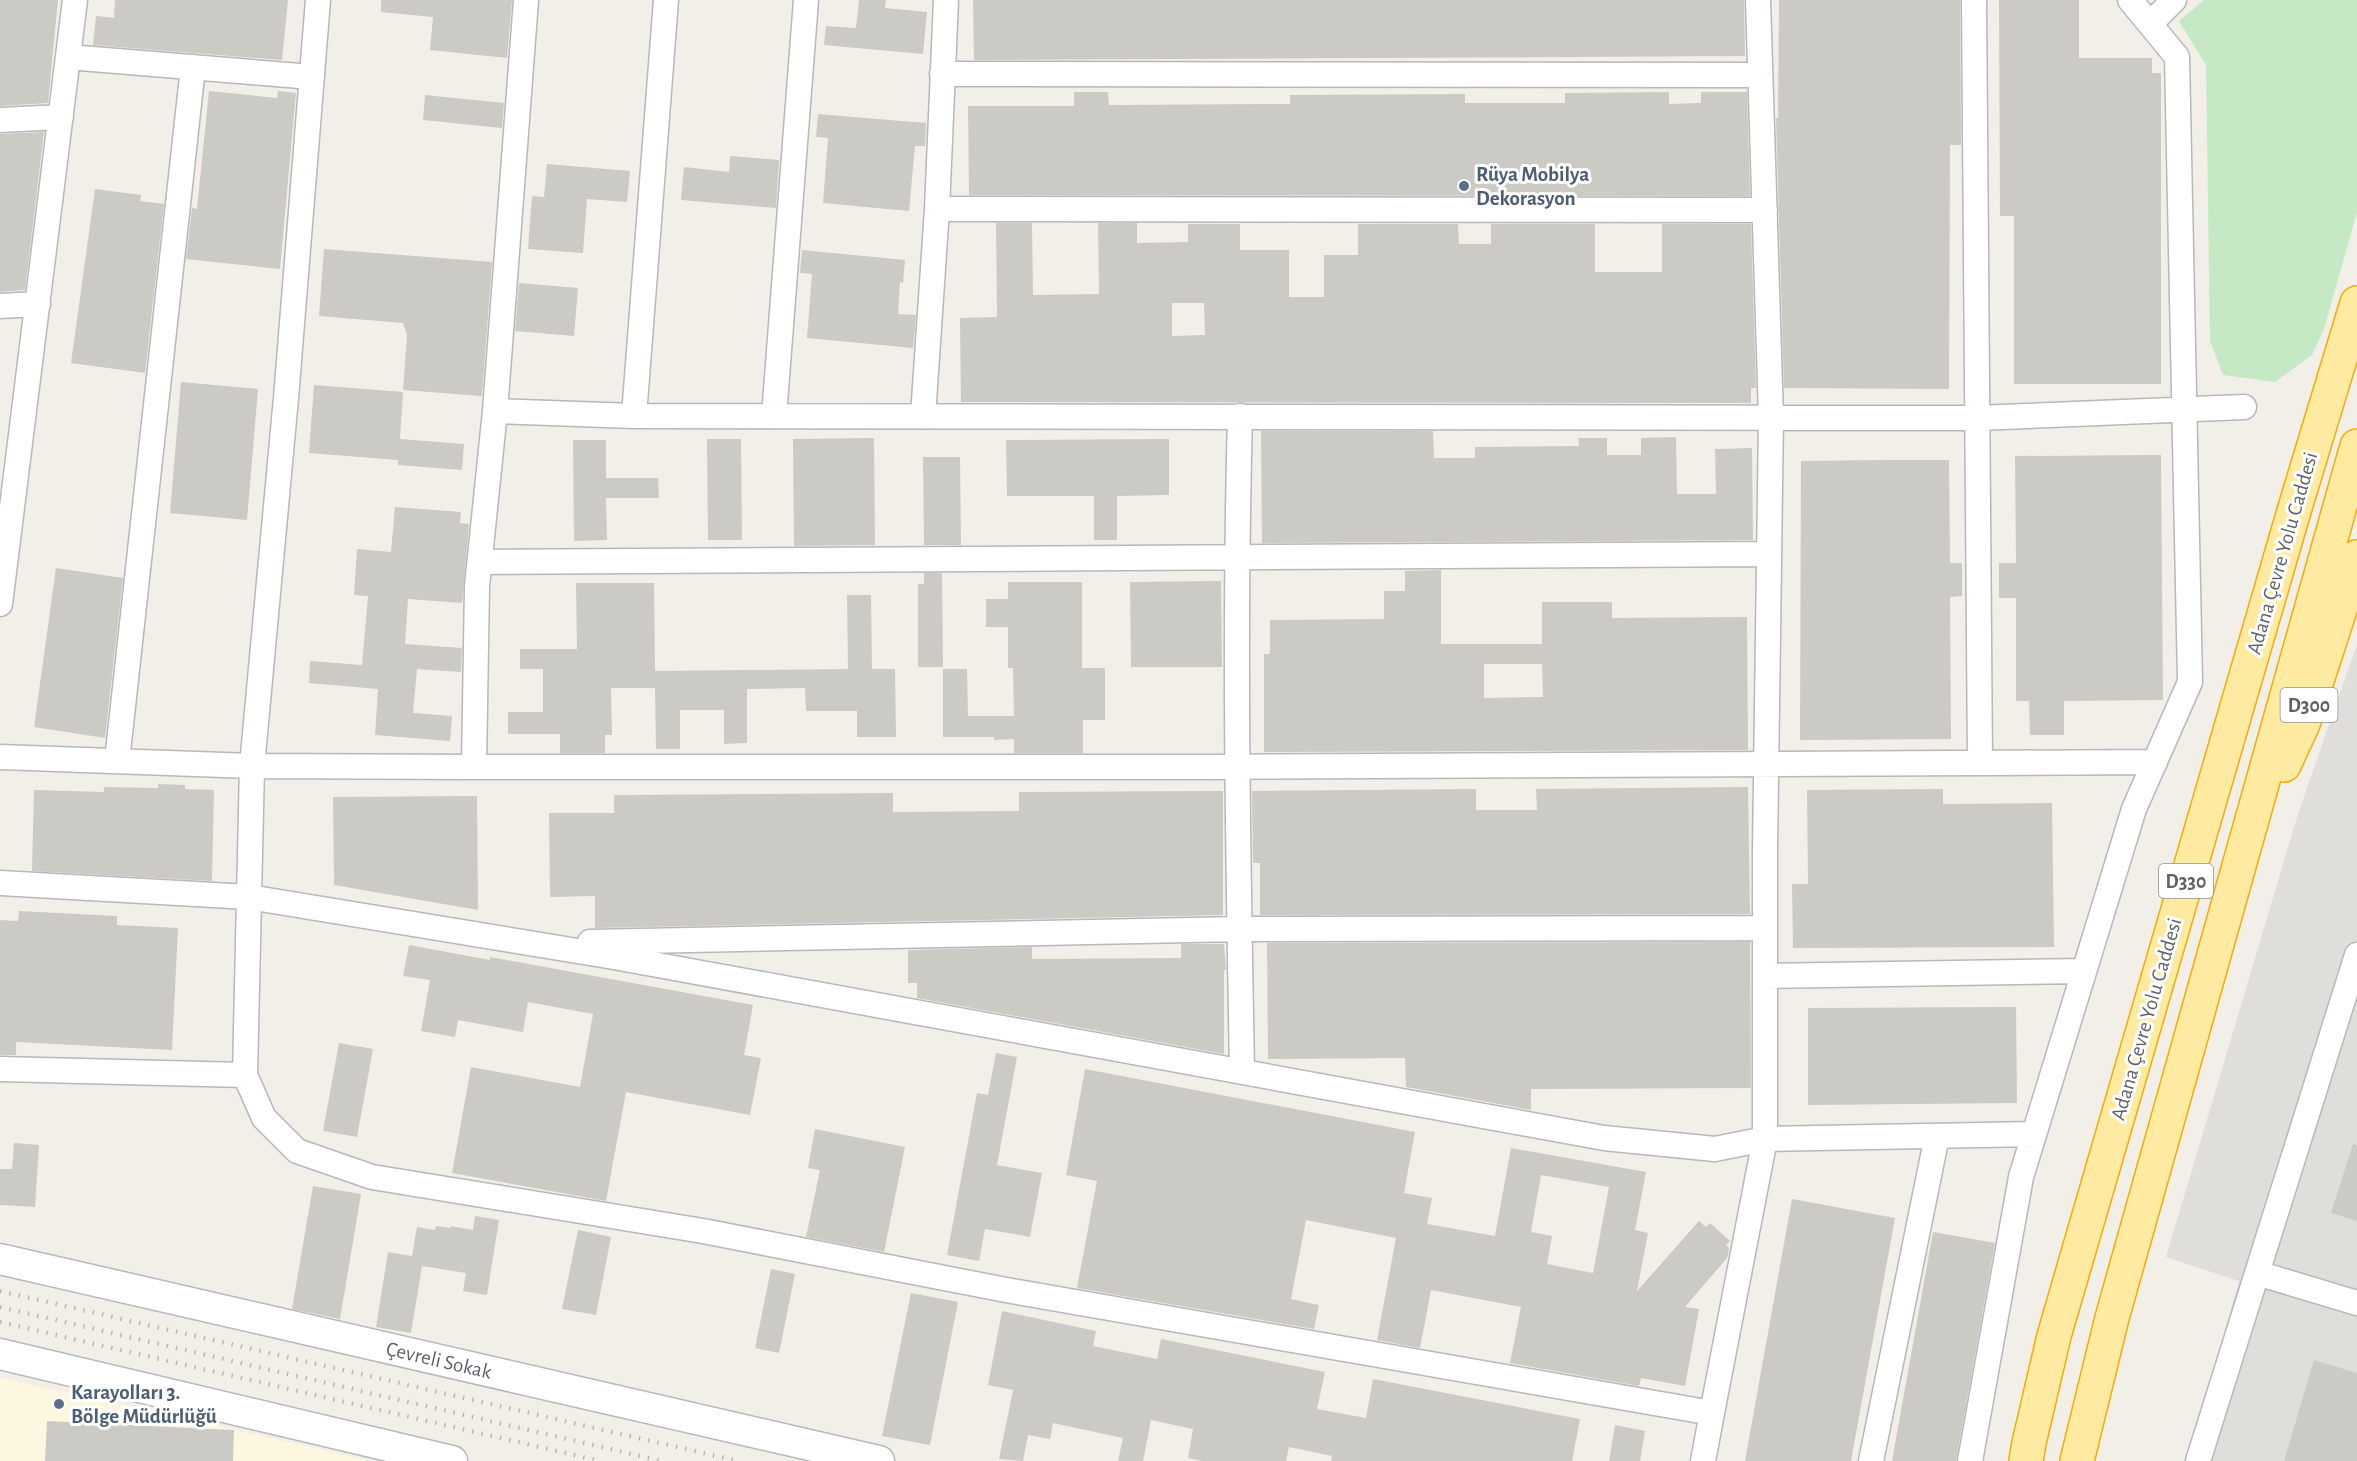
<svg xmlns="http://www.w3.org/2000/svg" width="2357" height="1461" font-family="'Alegreya Sans',sans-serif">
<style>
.commercial{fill:#fef7e0}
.industrial{fill:#e0deda}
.green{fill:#c5e8c5}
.building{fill:#cccac5;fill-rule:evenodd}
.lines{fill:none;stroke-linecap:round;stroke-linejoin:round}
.minor-casing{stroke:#b5b8bc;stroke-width:27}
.tertiary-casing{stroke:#b5b8bc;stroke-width:33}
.trunk-casing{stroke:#f9ab00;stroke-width:36}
.minor{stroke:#fff;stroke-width:24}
.tertiary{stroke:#fff;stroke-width:30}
.trunk{stroke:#feeaa1;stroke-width:33}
.rail{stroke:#b6b7b8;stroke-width:4.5;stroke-dasharray:1.5 8;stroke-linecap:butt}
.service-dot{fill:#5c6f8a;stroke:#fff;stroke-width:2}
.labels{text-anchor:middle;stroke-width:6;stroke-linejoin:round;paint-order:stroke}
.shield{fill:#fff;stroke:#8f9295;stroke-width:1.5}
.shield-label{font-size:20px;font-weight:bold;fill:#5f6368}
.service-label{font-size:21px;font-weight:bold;fill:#4e5e75;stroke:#fff;text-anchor:start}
.street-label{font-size:21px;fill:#5f6368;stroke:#fff}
</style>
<rect width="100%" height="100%" fill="#f1efe8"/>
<!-- commercial -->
<path class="commercial" d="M 0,1378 L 234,1430 L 371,1461 L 0,1461 Z"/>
<!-- industrial -->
<path class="industrial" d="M 2357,644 L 2357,1461 L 2187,1461 L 2239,1281 L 2166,1257 L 2298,814 Z"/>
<!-- green -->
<path class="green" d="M 2204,0 L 2357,0 L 2357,212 L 2324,329 L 2312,355 L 2275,382 L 2223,375 L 2210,341 L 2206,65 L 2179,21 Z"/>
<!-- building -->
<path class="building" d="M 0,0 L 58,0 L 48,103 L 0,106 Z
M 115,0 L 288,0 L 282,60 L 93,45 L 96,16 L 114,18 Z
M 381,0 L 512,0 L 507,58 L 430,50 L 433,17 L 381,12 Z
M 859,0 L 886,0 L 885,8 L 927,12 L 923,54 L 824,45 L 826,26 L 856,28 Z
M 973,0 L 1744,0 L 1745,56 L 974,60 Z
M 1779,0 L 1960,0 L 1961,145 L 1950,145 L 1949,389 L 1784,388 L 1776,118 L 1778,118 Z
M 1999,0 L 2079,0 L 2079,58 L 2152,58 L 2152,73 L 2161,73 L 2161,384 L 2014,384 L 2014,216 L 2000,216 Z
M 209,91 L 277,98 L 278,91 L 296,93 L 280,269 L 186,259 L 192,208 L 197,209 Z
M 1074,92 L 1108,92 L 1109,105 L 1290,104 L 1290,95 L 1465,94 L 1465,103 L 1565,103 L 1565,93 L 1669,92 L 1669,104 L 1701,103 L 1701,92 L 1747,92 L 1750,196 L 969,195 L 968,106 L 1074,106 Z
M 425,95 L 504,103 L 502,128 L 423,120 Z
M 818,114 L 926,123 L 925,146 L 915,146 L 909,211 L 823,203 L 828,138 L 816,137 Z
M 44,132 L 25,290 L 0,292 L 0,134 Z
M 730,156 L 779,160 L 776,208 L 681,200 L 684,167 L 729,172 Z
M 547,164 L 630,171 L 627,202 L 587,199 L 583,253 L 528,249 L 532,196 L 544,197 Z
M 95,189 L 141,195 L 140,201 L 164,204 L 145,373 L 71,363 Z
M 996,223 L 1032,223 L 1033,295 L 1099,294 L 1098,223 L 1137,223 L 1137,243 L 1188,242 L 1188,224 L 1240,224 L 1240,250 L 1289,250 L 1289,297 L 1324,297 L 1324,255 L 1358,255 L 1358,224 L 1458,224 L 1459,244 L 1491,244 L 1491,224 L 1595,224 L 1595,272 L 1662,272 L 1662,224 L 1751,224 L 1756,388 L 1751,388 L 1751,403 L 961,402 L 960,318 L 997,317 ZM 1172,303 L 1204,303 L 1205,335 L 1172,336 Z
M 324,249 L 492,262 L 482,396 L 403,390 L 407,335 L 403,323 L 319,316 Z
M 802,250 L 905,260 L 903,283 L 900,282 L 898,314 L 916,315 L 913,348 L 807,338 L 812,274 L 800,273 Z
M 519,283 L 578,288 L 574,336 L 515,331 Z
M 181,382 L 258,389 L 247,520 L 170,513 Z
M 314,385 L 403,392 L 400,439 L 464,444 L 462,470 L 398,465 L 398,460 L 309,453 Z
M 1261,431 L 1433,431 L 1434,458 L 1475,458 L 1475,447 L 1579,446 L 1578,438 L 1607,438 L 1607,455 L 1641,455 L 1641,438 L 1676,437 L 1677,494 L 1716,494 L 1715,449 L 1752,448 L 1753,540 L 1262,543 Z
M 874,438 L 875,545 L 794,546 L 793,439 Z
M 707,439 L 741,439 L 742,540 L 708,540 Z
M 1169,439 L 1169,495 L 1117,496 L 1117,540 L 1094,540 L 1094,496 L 1007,496 L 1006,440 Z
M 573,440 L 606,440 L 606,478 L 658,478 L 659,498 L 606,498 L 607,540 L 574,541 Z
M 2161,455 L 2163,700 L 2064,701 L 2064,735 L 2030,735 L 2029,701 L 2016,701 L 2016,598 L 1999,598 L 1999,563 L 2016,563 L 2015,456 Z
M 923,457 L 960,457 L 961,545 L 924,545 Z
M 1883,460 L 1949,460 L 1950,563 L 1962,563 L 1962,596 L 1950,597 L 1951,739 L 1800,740 L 1801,461 Z
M 395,507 L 461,512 L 460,523 L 469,524 L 462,603 L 408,599 L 405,644 L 462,648 L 461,672 L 417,669 L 413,713 L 452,716 L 450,741 L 375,735 L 378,689 L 309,683 L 310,661 L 362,665 L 368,596 L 354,595 L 357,549 L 391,552 Z
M 56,568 L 123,578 L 105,738 L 34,727 Z
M 1441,570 L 1441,644 L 1542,644 L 1542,602 L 1612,602 L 1612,618 L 1747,617 L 1748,750 L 1264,752 L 1264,654 L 1270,654 L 1270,620 L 1384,619 L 1384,591 L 1405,591 L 1405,571 ZM 1484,664 L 1542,664 L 1543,697 L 1484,698 Z
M 924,573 L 942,573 L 943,667 L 918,667 L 918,584 L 924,584 Z
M 1221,581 L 1222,667 L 1131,667 L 1130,582 Z
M 1008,582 L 1082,582 L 1082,668 L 1105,668 L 1105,720 L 1083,720 L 1083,753 L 1014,753 L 1014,739 L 994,740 L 994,737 L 943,737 L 943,669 L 967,669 L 968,716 L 1014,716 L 1013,668 L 1008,668 L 1008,627 L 986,627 L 986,599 L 1008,599 Z
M 576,583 L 654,583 L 655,671 L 848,669 L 847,595 L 871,595 L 872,669 L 895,669 L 896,737 L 857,737 L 857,711 L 806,711 L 805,688 L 747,689 L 747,743 L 724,744 L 724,710 L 680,710 L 680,749 L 656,749 L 655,688 L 611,688 L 612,735 L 605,735 L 605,753 L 560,753 L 560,734 L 508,734 L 508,712 L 543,712 L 543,669 L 520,669 L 520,649 L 577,649 Z
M 158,784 L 185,785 L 185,789 L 214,790 L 212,881 L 32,871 L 34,790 L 104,792 L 104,787 L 158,788 Z
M 1748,787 L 1750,914 L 1260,915 L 1260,863 L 1253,863 L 1252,791 L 1476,789 L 1476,810 L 1537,810 L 1536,789 Z
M 1943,789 L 1943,804 L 2052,803 L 2054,947 L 1793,948 L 1792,884 L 1808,884 L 1807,790 Z
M 1223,791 L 1223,915 L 595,928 L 595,896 L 550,897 L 549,813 L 614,813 L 614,795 L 893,793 L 893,812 L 1019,811 L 1019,792 Z
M 477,796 L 478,910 L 334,885 L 333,797 Z
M 19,911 L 117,916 L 117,925 L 178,928 L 172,1050 L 16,1042 L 16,1055 L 0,1055 L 0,920 L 18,921 Z
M 1750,942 L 1751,1088 L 1531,1089 L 1531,1110 L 1406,1087 L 1405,1058 L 1268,1059 L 1267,943 Z
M 1181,944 L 1224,944 L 1226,970 L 1224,970 L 1224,1054 L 917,998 L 917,983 L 908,983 L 908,950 L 1032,947 L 1032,959 L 1181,958 Z
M 409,945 L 490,960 L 490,957 L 753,1005 L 744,1055 L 761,1058 L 750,1115 L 626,1092 L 606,1201 L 452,1173 L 471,1067 L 580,1087 L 593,1014 L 528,1002 L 523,1032 L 458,1020 L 455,1037 L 421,1031 L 430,980 L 403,976 Z
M 2016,1007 L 2017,1103 L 1808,1105 L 1808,1008 Z
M 339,1043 L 373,1049 L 357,1137 L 323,1131 Z
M 996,1053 L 1017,1057 L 997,1165 L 1042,1173 L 1030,1237 L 985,1229 L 979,1261 L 947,1255 L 977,1093 L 988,1095 Z
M 1085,1069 L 1415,1132 L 1404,1193 L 1432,1198 L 1427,1224 L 1495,1236 L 1511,1148 L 1646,1172 L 1635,1230 L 1648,1233 L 1637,1291 L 1699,1221 L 1706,1227 L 1710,1223 L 1730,1241 L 1726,1245 L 1729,1248 L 1727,1258 L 1685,1307 L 1699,1309 L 1685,1386 L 1641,1378 L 1639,1386 L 1510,1363 L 1521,1307 L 1431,1290 L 1420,1348 L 1377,1340 L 1396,1238 L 1306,1220 L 1291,1299 L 1319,1305 L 1314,1329 L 1077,1288 L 1097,1181 L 1066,1175 ZM 1541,1175 L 1609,1187 L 1593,1273 L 1547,1264 L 1552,1236 L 1531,1232 Z
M 815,1129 L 905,1147 L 884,1252 L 806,1237 L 820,1170 L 808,1168 Z
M 14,1143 L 39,1145 L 35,1207 L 0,1205 L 0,1169 L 12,1169 Z
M 2353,1144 L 2357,1145 L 2357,1221 L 2331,1213 Z
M 313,1186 L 361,1194 L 340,1319 L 292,1309 Z
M 1792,1199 L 1895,1218 L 1851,1461 L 1745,1461 Z
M 475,1216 L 499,1220 L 487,1295 L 463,1291 L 466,1273 L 422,1266 L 411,1333 L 376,1327 L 388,1252 L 412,1256 L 417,1227 L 435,1230 L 436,1226 L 451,1228 L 451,1226 L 473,1230 Z
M 578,1230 L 611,1237 L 596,1315 L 562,1309 Z
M 1933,1232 L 1995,1243 L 1956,1461 L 1892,1461 Z
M 771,1269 L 795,1274 L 779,1353 L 755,1348 Z
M 911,1293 L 958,1302 L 930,1445 L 882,1436 Z
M 1002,1311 L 1096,1331 L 1093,1346 L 1157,1359 L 1161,1339 L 1325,1372 L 1317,1409 L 1366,1418 L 1373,1379 L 1580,1419 L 1572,1461 L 1331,1461 L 1332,1456 L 1289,1447 L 1286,1461 L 1202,1461 L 1188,1458 L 1193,1429 L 1151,1420 L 1143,1461 L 1118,1461 L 1123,1438 L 1053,1423 L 1050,1439 L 1028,1435 L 1023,1461 L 999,1459 L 1013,1390 L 988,1385 Z
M 2314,1360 L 2357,1373 L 2357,1461 L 2284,1461 Z
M 47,1421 L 234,1430 L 233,1461 L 45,1461 Z
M 1615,1425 L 1645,1431 L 1640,1461 L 1609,1461 Z"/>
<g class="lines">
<!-- minor casing -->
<g class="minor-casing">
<path id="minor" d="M 318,0 L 286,398 L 252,766 L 245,1075 L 264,1118 L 297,1151 L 372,1177 L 703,1231 L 1006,1290 L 1712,1413 L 1765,1139 L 1765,851 L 1771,417 L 1758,0
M 1974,0 L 1980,763
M 2150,24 L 2174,0
M 68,57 L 312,77
M 942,74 L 1760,75
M 0,120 L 61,117
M 937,209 L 1765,210
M 0,306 L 38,304
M 495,411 L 526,0
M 634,416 L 666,0
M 774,416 L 806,0
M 923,416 L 937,209 L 946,0
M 1240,416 C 1234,635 1238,853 1242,1071
M 480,562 L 1769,554
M 0,604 L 75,0
M 0,757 L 252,766 L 474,767
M 117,761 L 193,67
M 2155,762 L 1187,767 L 474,767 L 477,586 L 495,411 L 634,416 L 1977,418 L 2244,407
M 0,883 L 249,897 L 614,957 L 1604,1138 L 1715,1149 L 1765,1139 L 2034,1134
M 590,942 L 1240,929 L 1765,928
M 1765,976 L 2084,971
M 0,1069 L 245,1075
M 2257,1273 L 2357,1303
M 1703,1461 L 1712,1413
M 1871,1461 L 1937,1136
M 1970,1461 L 2021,1177 L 2134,809 L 2190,682 L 2177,57 L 2130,0
M 2198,1461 L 2357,955"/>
</g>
<!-- tertiary casing -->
<g class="tertiary-casing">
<path id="tertiary" d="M 0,1259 L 879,1461
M 0,1354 L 452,1461"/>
</g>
<!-- trunk casing -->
<g class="trunk-casing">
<path id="trunk" d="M 2284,765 L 2303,724 L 2357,557
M 2026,1461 L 2029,1443 L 2054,1336 L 2294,511 L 2357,303
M 2077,1461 L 2112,1318 L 2357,446"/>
</g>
<!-- minor -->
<use href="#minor" class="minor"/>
<!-- tertiary -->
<use href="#tertiary" class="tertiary"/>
<!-- trunk -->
<use href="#trunk" class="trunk"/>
<!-- rail -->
<path class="rail" d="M 0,1291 L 738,1461
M 0,1307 L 662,1461
M 0,1322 L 600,1461"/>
</g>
<!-- markers -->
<g class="service-dot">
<circle cx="1464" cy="186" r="6"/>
<circle cx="59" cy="1404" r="6"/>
</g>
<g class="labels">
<!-- shield labels -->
<g class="shield">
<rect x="2280.5" y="688" width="57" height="34" rx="4.5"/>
<rect x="2159" y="864" width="54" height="34" rx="4.5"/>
</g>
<g class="shield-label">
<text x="2309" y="712">D300</text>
<text x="2186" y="888">D330</text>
</g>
<!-- service labels -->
<g class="service-label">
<text x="1476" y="181">Rüya Mobilya<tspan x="1476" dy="24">Dekorasyon</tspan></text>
<text x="71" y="1399">Karayolları 3.<tspan x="71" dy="24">Bölge Müdürlüğü</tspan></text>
</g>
<!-- street labels -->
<g class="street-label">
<text transform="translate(2282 553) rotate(-74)" y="7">Adana Çevre Yolu Caddesi</text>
<text transform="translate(2146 1019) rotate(-74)" y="7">Adana Çevre Yolu Caddesi</text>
<text transform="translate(439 1360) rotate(13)" y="7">Çevreli Sokak</text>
</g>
</g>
</svg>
